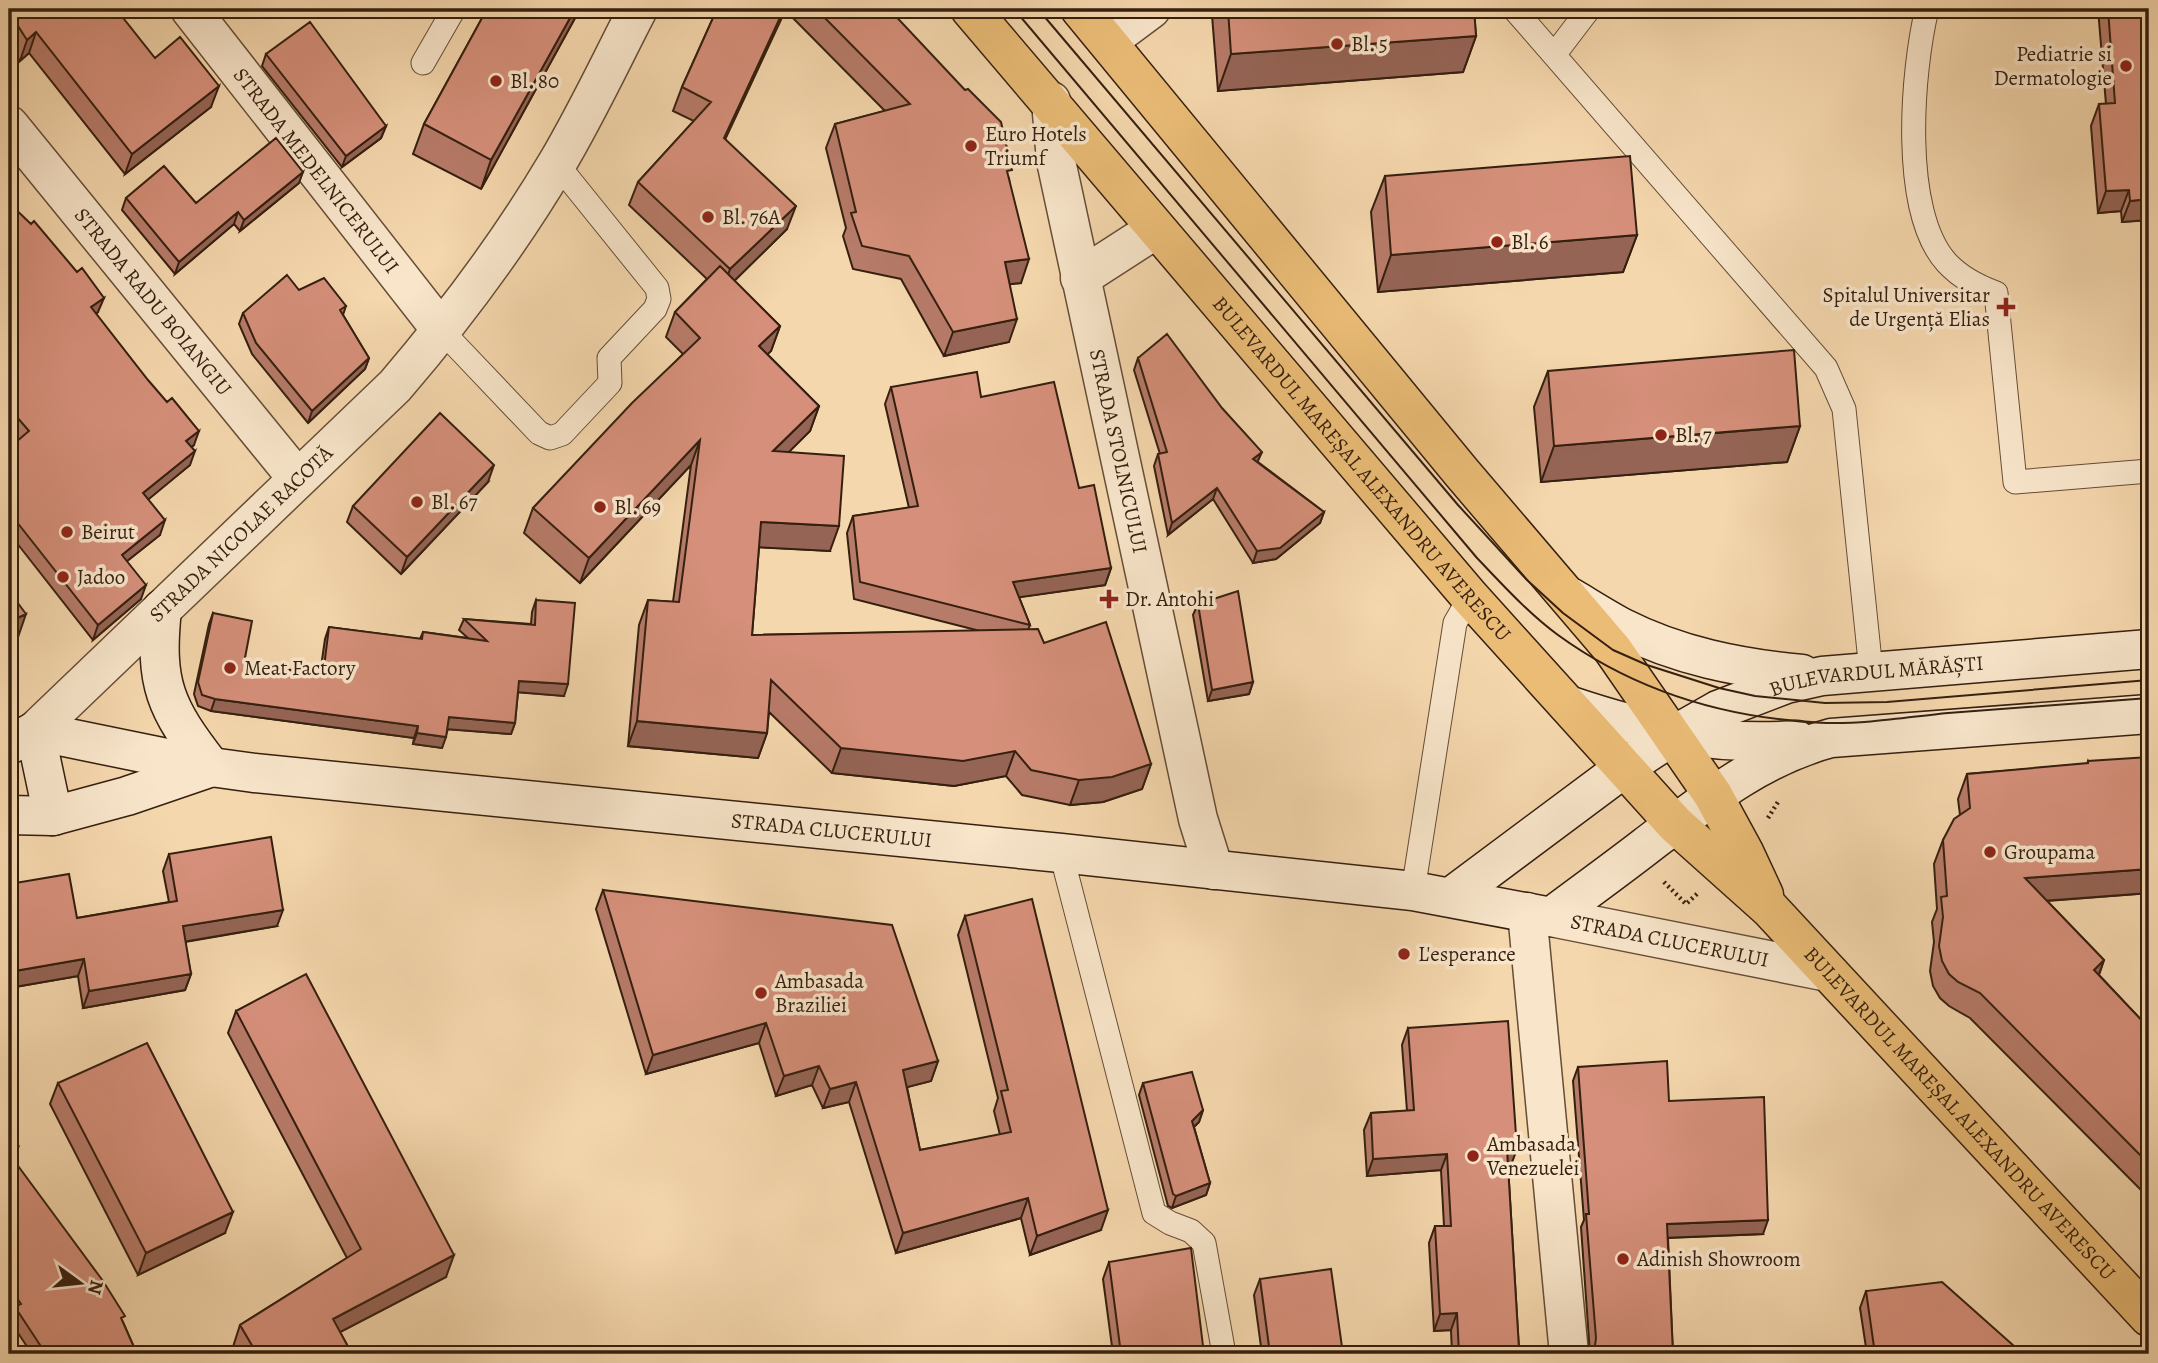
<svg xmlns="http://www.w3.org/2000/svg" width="2158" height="1363" font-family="Alegreya,serif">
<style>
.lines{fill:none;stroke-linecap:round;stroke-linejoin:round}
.lane-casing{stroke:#654d36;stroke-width:25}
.street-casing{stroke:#654d36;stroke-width:41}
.secondary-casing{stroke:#351f0f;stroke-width:41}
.primary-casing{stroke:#351f0f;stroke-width:41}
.path{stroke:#351f0f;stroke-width:4.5;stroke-dasharray:2 3.5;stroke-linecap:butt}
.lane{stroke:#f8e5ca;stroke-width:23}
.street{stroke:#f8e5ca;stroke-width:38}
.secondary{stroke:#f8e5ca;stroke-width:38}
.primary{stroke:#eabc76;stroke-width:38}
.tram{stroke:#351f0f;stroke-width:2}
.wall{fill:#b77b69;stroke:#351f0f;stroke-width:2}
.shaded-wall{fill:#956455;stroke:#351f0f;stroke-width:2}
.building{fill:#d58f7a;stroke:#351f0f;stroke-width:2}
.poi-dot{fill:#8f2418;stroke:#f8e5ca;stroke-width:2.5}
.labels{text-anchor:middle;stroke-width:7;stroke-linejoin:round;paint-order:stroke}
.poi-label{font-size:21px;fill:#351f0f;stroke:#f8e5ca;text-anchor:start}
.street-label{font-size:21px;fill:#351f0f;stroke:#f8e5ca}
</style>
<rect width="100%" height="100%" fill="#f5d7ad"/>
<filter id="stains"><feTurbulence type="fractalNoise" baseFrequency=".00286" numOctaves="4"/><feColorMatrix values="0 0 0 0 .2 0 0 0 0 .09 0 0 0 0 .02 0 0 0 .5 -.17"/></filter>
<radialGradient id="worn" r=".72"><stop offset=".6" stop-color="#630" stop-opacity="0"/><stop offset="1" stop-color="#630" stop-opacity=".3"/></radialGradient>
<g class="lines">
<!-- lane casing -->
<g class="lane-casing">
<path id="lane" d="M 1514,9 L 1826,368 L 1844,409 L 1871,671
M 1927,9 C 1912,71 1900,212 1947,263 C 1961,278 1977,286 1996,293 L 2015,482 L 2149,471
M 1554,55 L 1589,9
M 423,63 L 454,9
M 442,331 L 539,433 L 550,438 L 562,434 L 610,383 L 609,358 L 655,309 L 659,299 L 657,288 L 557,164
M 1061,853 L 1154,1213 L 1170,1223 L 1191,1231 L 1204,1243 L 1224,1354
M 1413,891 L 1455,623 L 1470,597"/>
</g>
<!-- street casing -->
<g class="street-casing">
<g id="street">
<path id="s1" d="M 190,9 L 442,331"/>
<path d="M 1108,41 L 1151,9"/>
<path id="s2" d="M 1051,101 L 1056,161 L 1198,819 L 1214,870"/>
<path id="s3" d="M 9,125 L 297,478"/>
<path d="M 1080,278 L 1142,238"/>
<path id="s4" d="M 35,731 L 395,386 C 455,316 509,244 556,165 C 586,115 611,61 638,9"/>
<path d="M 1527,912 L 1569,1354"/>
<path id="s5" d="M 1551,917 L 1828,972"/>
</g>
</g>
<!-- secondary casing -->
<g class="secondary-casing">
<g id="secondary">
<path d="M 1570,597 C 1587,607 1604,618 1621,627 C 1678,656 1739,668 1802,674"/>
<path d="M 162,609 C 154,684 165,708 211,767"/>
<path d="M 1568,705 C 1648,732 1712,746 1797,740"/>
<path d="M 35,731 L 53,816"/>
<path id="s6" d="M 9,745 L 35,731 L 211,767 L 254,773 L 1061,853 L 1413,891 L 1551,917 C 1583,893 1615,870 1646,846 C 1704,802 1759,757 1831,738 L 2149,714"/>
<path d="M 9,815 L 53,816 L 127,796 L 209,768"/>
<path id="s7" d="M 1451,897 L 1624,768 L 1674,735 L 1718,710 L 1786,684 L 1822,676 L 2149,649"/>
</g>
</g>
<!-- primary casing -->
<g class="primary-casing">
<g id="primary">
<path id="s8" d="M 970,9 L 1470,597 L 1675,824 L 1770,909 L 2149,1317"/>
<path d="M 1080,9 L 1462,473 L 1613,650 L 1713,795 L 1744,852 L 1764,895"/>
</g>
</g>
<!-- path -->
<path class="path" d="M 1768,818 L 1778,802
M 1664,882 L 1686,904 L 1698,893"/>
<!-- lane -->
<use href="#lane" class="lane"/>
<!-- street -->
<use href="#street" class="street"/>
<!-- secondary -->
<use href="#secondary" class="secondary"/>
<!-- primary -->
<use href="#primary" class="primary"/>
<!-- tram -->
<path class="tram" d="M 1014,9 L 1477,558 C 1502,584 1528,613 1558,635 C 1638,693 1728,719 1826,723 C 1866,724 1908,717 1948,713 C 2015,708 2082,703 2149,698
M 1038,9 L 1458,505 L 1527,580 L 1563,613 L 1613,650 L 1647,665 L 1719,688 L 1755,696 L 1825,703 L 1887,702 L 2149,680"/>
</g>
<!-- wall -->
<path class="wall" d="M 9,9 L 155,58 L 211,107 L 125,174 L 29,53 L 20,61 L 9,45 Z
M 487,9 L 580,9 L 481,189 L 413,154 L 424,124 Z
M 717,9 L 889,9 L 1009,178 L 1021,283 L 1009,284 L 1009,342 L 944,356 L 901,279 L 853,269 L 843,236 L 846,228 L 826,148 L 835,124 L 885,111 L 785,10 L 725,139 L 787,229 L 734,281 L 780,326 L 771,351 L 767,354 L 819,406 L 810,431 L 788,452 L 830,551 L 759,547 L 752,635 L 980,631 L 854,599 L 847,533 L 853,516 L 909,508 L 885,404 L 891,387 L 981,397 L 1079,488 L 1111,568 L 1105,585 L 1019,597 L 1030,625 L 1028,630 L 1044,643 L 1151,764 L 1142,789 L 1103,802 L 1070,805 L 1022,795 L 1006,776 L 954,786 L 832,773 L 769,712 L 767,733 L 758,758 L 628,746 L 639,625 L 648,600 L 673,602 L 691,465 L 580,583 L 524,533 L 533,508 L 683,354 L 666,337 L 675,312 L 707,279 L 629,205 L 638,182 L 694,121 L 673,111 L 682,87 Z
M 1214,9 L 1474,9 L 1476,36 L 1463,72 L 1218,91 L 1212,15 Z
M 2098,9 L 2149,9 L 2149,220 L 2122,222 L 2121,211 L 2098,213 L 2091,126 L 2099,104 L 2106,104 Z
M 266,54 L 386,126 L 381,138 L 342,167 L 262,66 Z
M 1385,176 L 1637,235 L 1623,272 L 1378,292 L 1371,212 Z
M 299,183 L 240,231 L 234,224 L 175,274 L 122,210 L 126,198 L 196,203 Z
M 9,203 L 98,312 L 96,314 L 194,445 L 192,447 L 190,465 L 148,499 L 160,535 L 127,561 L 141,599 L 93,640 L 9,533 L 9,447 L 18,440 L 9,429 Z
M 299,290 L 346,306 L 343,315 L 369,358 L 365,369 L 308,423 L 252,354 L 239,324 L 243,313 Z
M 1138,358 L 1258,462 L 1324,512 L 1320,523 L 1276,559 L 1253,563 L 1213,499 L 1168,535 L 1154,466 L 1158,454 L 1160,454 L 1134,370 Z
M 1548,371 L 1800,426 L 1787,462 L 1541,482 L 1534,407 Z
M 488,482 L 401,574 L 347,522 L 353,506 Z
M 536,600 L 564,696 L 518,692 L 515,723 L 511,734 L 448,729 L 442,748 L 413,744 L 414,738 L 211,711 L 198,706 L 194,694 L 209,624 L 213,613 L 244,663 L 320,674 L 325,639 L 329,627 L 420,639 L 423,632 L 468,638 L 459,630 L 464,619 L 531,624 L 532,612 Z
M 1198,604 L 1253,682 L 1249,694 L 1208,701 L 1193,615 Z
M 2088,761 L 2149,893 L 2047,901 L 2104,960 L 2099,975 L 2147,1026 L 2149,1024 L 2149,1195 L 2146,1191 L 2144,1193 L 1970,1018 L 1949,1006 L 1940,998 L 1933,986 L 1930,971 L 1934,942 L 1932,922 L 1937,909 L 1934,864 L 1943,840 L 1960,815 L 1958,799 L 1967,774 L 2087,764 Z
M 169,854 L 277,926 L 185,942 L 191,974 L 185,990 L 83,1008 L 78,976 L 9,988 L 9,884 L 77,918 L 169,902 L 163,871 Z
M 603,890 L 938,1061 L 931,1081 L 907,1087 L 920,1150 L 1000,1135 L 994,1111 L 998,1098 L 958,935 L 965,916 L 1101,1230 L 1030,1255 L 1021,1218 L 896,1253 L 849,1102 L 823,1108 L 812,1085 L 776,1096 L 759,1043 L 646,1074 L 596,909 Z
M 236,1011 L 446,1277 L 340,1332 L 352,1354 L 237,1354 L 233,1347 L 240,1325 L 347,1258 L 228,1033 Z
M 1408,1028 L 1511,1165 L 1508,1165 L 1519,1349 L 1543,1354 L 1452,1354 L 1451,1330 L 1434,1331 L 1429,1243 L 1435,1226 L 1444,1226 L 1441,1170 L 1367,1176 L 1364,1130 L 1371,1113 L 1407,1111 L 1402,1045 Z
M 1578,1067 L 1669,1101 L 1763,1234 L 1668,1238 L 1673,1354 L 1590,1354 L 1581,1227 L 1584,1220 L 1573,1081 Z
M 58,1083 L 225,1233 L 138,1275 L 50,1104 Z
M 1143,1083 L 1203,1110 L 1199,1122 L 1194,1127 L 1210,1183 L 1206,1195 L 1172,1208 L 1168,1206 L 1139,1095 Z
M 9,1137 L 13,1160 L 123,1322 L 137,1354 L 32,1354 L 10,1321 L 13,1314 L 9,1309 Z
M 1109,1262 L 1204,1354 L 1113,1354 L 1103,1279 Z
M 1260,1279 L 1343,1354 L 1262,1354 L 1254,1295 Z
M 1866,1291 L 2023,1354 L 1867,1354 L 1860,1308 Z"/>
<!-- shaded-wall -->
<path class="shaded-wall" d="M 575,9 L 580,9 L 481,189 L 491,160 Z
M 784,9 L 786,9 L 715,161 L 724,138 Z
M 36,32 L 29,53 L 20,61 L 27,40 Z
M 1476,36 L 1463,72 L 1218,91 L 1231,54 Z
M 219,86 L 211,107 L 125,174 L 132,154 Z
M 386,126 L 381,138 L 342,167 L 346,156 Z
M 303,172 L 299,183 L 240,231 L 244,220 Z
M 2129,190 L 2121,211 L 2098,213 L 2106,191 Z
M 2149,199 L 2149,220 L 2122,222 L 2130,201 Z
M 796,206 L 787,229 L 722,293 L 730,269 Z
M 238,212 L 234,224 L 175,274 L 179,262 Z
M 1637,235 L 1623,272 L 1378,292 L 1391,255 Z
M 1029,259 L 1021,283 L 996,286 L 1005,262 Z
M 104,298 L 98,312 L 86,322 L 91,307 Z
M 1017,319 L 1009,342 L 944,356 L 953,332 Z
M 780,326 L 771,351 L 750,371 L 759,346 Z
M 369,358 L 365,369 L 308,423 L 312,411 Z
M 819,406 L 810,431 L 764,477 L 773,451 Z
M 1800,426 L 1787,462 L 1541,482 L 1554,446 Z
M 199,431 L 194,445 L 181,455 L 186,441 Z
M 700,440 L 691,465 L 580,583 L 589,558 Z
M 195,451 L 190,465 L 138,508 L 143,493 Z
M 1262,452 L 1257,463 L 1253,459 Z
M 494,465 L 488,482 L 401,574 L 407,557 Z
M 1217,488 L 1213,499 L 1168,535 L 1172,523 Z
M 1324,512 L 1320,523 L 1276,559 L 1253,563 L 1257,551 Z
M 165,520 L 160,535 L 117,569 L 122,555 Z
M 761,522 L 839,526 L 830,551 L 752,547 Z
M 1111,568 L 1105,585 L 1007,599 L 1013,582 Z
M 146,585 L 141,599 L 93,640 L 98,625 Z
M 26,614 L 16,643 L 9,646 L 9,622 Z
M 519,681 L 568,684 L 564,696 L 515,692 Z
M 1253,682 L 1249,694 L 1208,701 L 1212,690 Z
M 215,699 L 418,726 L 414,738 L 211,711 Z
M 449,717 L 515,723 L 511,734 L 445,729 Z
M 637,721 L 767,733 L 758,758 L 628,746 Z
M 417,733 L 446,737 L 442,748 L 413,744 Z
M 841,748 L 1015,751 L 1006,776 L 954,786 L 832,773 Z
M 1151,764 L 1142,789 L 1103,802 L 1070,805 L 1079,780 Z
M 2149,869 L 2149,893 L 2016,903 L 2025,878 Z
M 283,910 L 277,926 L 177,943 L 183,926 Z
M 84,959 L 78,976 L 9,988 L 9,972 Z
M 2104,960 L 2095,985 L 2094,970 Z
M 191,974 L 185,990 L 83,1008 L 89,991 Z
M 766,1023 L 759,1043 L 646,1074 L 653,1055 Z
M 938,1061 L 931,1081 L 896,1090 L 903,1070 Z
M 819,1066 L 812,1085 L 776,1096 L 784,1076 Z
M 856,1082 L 849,1102 L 823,1108 L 830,1089 Z
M 1203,1110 L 1199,1122 L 1188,1132 L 1192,1121 Z
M 18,1148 L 13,1162 L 10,1155 Z
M 1507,1149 L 1517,1149 L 1511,1165 L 1501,1166 Z
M 1447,1154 L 1441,1170 L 1367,1176 L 1373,1159 Z
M 1210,1183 L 1206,1195 L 1172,1208 L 1176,1196 Z
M 1028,1198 L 1021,1218 L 896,1253 L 903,1233 Z
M 1108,1210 L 1101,1230 L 1030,1255 L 1037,1236 Z
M 233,1212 L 225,1233 L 138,1275 L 146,1253 Z
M 1768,1220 L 1763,1234 L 1662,1238 L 1667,1224 Z
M 454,1255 L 446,1277 L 325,1340 L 333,1319 Z
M 1457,1313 L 1451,1330 L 1434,1331 L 1440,1314 Z"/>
<!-- building -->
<path class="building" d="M 9,9 L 116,9 L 155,58 L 180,37 L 219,86 L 132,154 L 36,32 L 27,40 L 9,12 Z
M 487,9 L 575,9 L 491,160 L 424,124 Z
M 717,9 L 784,9 L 724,138 L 796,206 L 730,269 L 638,182 L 711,102 L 682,87 Z
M 816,9 L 889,9 L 965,90 L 968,89 L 1001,122 L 1012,170 L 1007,171 L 1029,259 L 1005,262 L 1017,319 L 953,332 L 909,256 L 862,246 L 851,213 L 856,212 L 835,124 L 910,104 Z
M 1228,9 L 1474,9 L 1476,36 L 1231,54 Z
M 2108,9 L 2149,9 L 2149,199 L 2130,201 L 2129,190 L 2106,191 L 2099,104 L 2115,103 Z
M 310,22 L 386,126 L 346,156 L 266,54 Z
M 276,138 L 303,172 L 244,220 L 238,212 L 179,262 L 126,198 L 164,166 L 196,203 Z
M 1630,156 L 1637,235 L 1391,255 L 1385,176 Z
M 9,203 L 31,224 L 34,221 L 77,272 L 82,268 L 104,298 L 91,307 L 148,380 L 167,402 L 172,398 L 199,431 L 186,441 L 195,451 L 143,493 L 165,520 L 122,555 L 146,585 L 98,625 L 9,512 L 9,448 L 29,431 L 9,408 Z
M 720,266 L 780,326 L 759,346 L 819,406 L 773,451 L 844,456 L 839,526 L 761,522 L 752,635 L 1038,629 L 1044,643 L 1106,622 L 1151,764 L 1112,777 L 1079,780 L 1031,770 L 1015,751 L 963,761 L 841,748 L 771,680 L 767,733 L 637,721 L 648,600 L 679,602 L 700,440 L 589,558 L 533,508 L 632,403 L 700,338 L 675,312 Z
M 287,275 L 299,290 L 324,278 L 346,306 L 340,310 L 369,358 L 312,411 L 256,343 L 243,313 Z
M 1167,334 L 1222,408 L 1262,452 L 1253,459 L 1324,512 L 1280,548 L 1257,551 L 1217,488 L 1172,523 L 1158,454 L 1167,452 L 1138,358 Z
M 1794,350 L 1800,426 L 1554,446 L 1548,371 Z
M 977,372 L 981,397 L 1054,382 L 1079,488 L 1094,485 L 1111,568 L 1013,582 L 1030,625 L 860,582 L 853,516 L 918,506 L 891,387 Z
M 440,413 L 494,465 L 407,557 L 353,506 Z
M 9,591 L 26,614 L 9,622 Z
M 1238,591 L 1253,682 L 1212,690 L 1198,604 Z
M 536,600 L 575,603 L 568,684 L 519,681 L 515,723 L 449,717 L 446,737 L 417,733 L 418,726 L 215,699 L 202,695 L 198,682 L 213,613 L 252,621 L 244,663 L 323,675 L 329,627 L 422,639 L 423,632 L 487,641 L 464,619 L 535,625 Z
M 2149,757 L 2149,869 L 2025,878 L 2104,960 L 2094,970 L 2147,1026 L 2149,1024 L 2149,1164 L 1980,993 L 1958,982 L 1949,974 L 1942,961 L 1939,946 L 1943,917 L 1941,897 L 1947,896 L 1943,840 L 1954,819 L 1970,808 L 1967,774 L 2088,763 L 2088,761 Z
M 271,837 L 283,910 L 183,926 L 191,974 L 89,991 L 84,959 L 9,972 L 9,884 L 69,874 L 77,918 L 177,901 L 169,854 Z
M 603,890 L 892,925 L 938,1061 L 903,1070 L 920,1150 L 1011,1132 L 1001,1091 L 1008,1090 L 965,916 L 1032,899 L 1108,1210 L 1037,1236 L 1028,1198 L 903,1233 L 856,1082 L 830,1089 L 819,1066 L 784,1076 L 766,1023 L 653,1055 Z
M 306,974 L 454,1255 L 333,1319 L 352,1354 L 257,1354 L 240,1325 L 361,1249 L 236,1011 Z
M 1508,1021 L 1517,1149 L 1507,1149 L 1519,1349 L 1543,1348 L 1543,1354 L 1459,1354 L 1457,1313 L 1440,1314 L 1435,1226 L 1451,1226 L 1447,1154 L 1373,1159 L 1371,1113 L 1414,1110 L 1408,1028 Z
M 147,1043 L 233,1212 L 146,1253 L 58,1083 Z
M 1667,1061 L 1669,1101 L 1764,1097 L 1768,1220 L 1667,1224 L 1673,1354 L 1594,1353 L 1596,1338 L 1586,1214 L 1589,1214 L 1578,1067 Z
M 1192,1072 L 1203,1110 L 1192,1121 L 1210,1183 L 1176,1196 L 1173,1194 L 1143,1083 Z
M 9,1137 L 18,1148 L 10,1155 L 103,1281 L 125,1316 L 121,1318 L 137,1354 L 46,1354 L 15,1307 L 21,1304 L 9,1287 Z
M 1191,1248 L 1204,1354 L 1161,1354 L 1161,1353 L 1153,1354 L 1121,1354 L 1109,1262 Z
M 1331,1269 L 1343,1354 L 1270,1354 L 1260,1279 Z
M 1942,1282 L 2023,1354 L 1875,1354 L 1866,1291 Z"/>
<!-- markers -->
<g class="poi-dot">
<circle cx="1337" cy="44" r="7"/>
<circle cx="2126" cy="66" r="7"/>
<circle cx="496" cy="81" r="7"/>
<circle cx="971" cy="146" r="7"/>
<circle cx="708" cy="217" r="7"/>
<circle cx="1497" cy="242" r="7"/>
<path d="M2002.5 296.5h7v7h7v7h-7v7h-7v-7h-7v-7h7z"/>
<circle cx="1661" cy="435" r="7"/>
<circle cx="417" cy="502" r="7"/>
<circle cx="600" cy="507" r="7"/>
<circle cx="67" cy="532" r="7"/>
<circle cx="63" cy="577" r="7"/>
<path d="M1105.5 588.5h7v7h7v7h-7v7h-7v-7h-7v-7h7z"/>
<circle cx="230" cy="668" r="7"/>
<circle cx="1990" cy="852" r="7"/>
<circle cx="1404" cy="954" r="7"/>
<circle cx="761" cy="993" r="7"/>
<circle cx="1473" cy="1156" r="7"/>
<circle cx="1623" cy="1259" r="7"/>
</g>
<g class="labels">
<!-- poi labels -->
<g class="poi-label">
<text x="1351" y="51">Bl. 5</text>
<text x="2112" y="61" text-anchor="end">Pediatrie si<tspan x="2112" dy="24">Dermatologie</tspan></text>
<text x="510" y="88">Bl. 80</text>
<text x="985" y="141">Euro Hotels<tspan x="985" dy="24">Triumf</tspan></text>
<text x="722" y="224">Bl. 76A</text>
<text x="1511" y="249">Bl. 6</text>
<text x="1990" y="302" text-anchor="end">Spitalul Universitar<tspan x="1990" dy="24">de Urgență Elias</tspan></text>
<text x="1675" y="442">Bl. 7</text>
<text x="431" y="509">Bl. 67</text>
<text x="614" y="514">Bl. 69</text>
<text x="81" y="539">Beirut</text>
<text x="77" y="584">Jadoo</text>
<text x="1125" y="606">Dr. Antohi</text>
<text x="244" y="675">Meat Factory</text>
<text x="2004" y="859">Groupama</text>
<text x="1418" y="961">L'esperance</text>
<text x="775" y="988">Ambasada<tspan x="775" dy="24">Braziliei</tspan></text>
<text x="1487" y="1151">Ambasada<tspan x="1487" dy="24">Venezuelei</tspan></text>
<text x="1637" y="1266">Adinish Showroom</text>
</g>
<!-- street labels -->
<g class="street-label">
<text dy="7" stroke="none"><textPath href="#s1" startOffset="205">STRADA MEDELNICERULUI</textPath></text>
<text dy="7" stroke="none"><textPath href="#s3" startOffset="228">STRADA RADU BOIANGIU</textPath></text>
<text dy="7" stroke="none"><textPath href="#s2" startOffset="357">STRADA STOLNICULUI</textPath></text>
<text dy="7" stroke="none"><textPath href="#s8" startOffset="604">BULEVARDUL MAREȘAL ALEXANDRU AVERESCU</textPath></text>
<text dy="7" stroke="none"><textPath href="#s4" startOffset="285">STRADA NICOLAE RACOTĂ</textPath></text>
<text dy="7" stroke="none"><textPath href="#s7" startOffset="490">BULEVARDUL MĂRĂȘTI</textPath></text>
<text dy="7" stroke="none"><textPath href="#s6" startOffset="833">STRADA CLUCERULUI</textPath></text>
<text dy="7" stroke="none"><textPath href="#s5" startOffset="121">STRADA CLUCERULUI</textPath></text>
<text dy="7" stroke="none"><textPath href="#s8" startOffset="1484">BULEVARDUL MAREȘAL ALEXANDRU AVERESCU</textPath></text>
</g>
</g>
<!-- margin -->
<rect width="2158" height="1363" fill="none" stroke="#f5d7ad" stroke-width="35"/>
<rect x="10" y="10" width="2137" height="1342" fill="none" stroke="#351f0f" stroke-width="3.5"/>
<rect x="18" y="18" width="2123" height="1328" fill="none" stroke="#351f0f" stroke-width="2"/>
<!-- north arrow -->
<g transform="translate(80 1283) rotate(105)" stroke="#f8e5ca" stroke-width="5" paint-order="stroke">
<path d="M0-5L12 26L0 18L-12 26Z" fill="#351f0f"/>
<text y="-10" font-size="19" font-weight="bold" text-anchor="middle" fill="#351f0f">N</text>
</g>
<rect width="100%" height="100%" filter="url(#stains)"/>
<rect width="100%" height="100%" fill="url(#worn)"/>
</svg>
